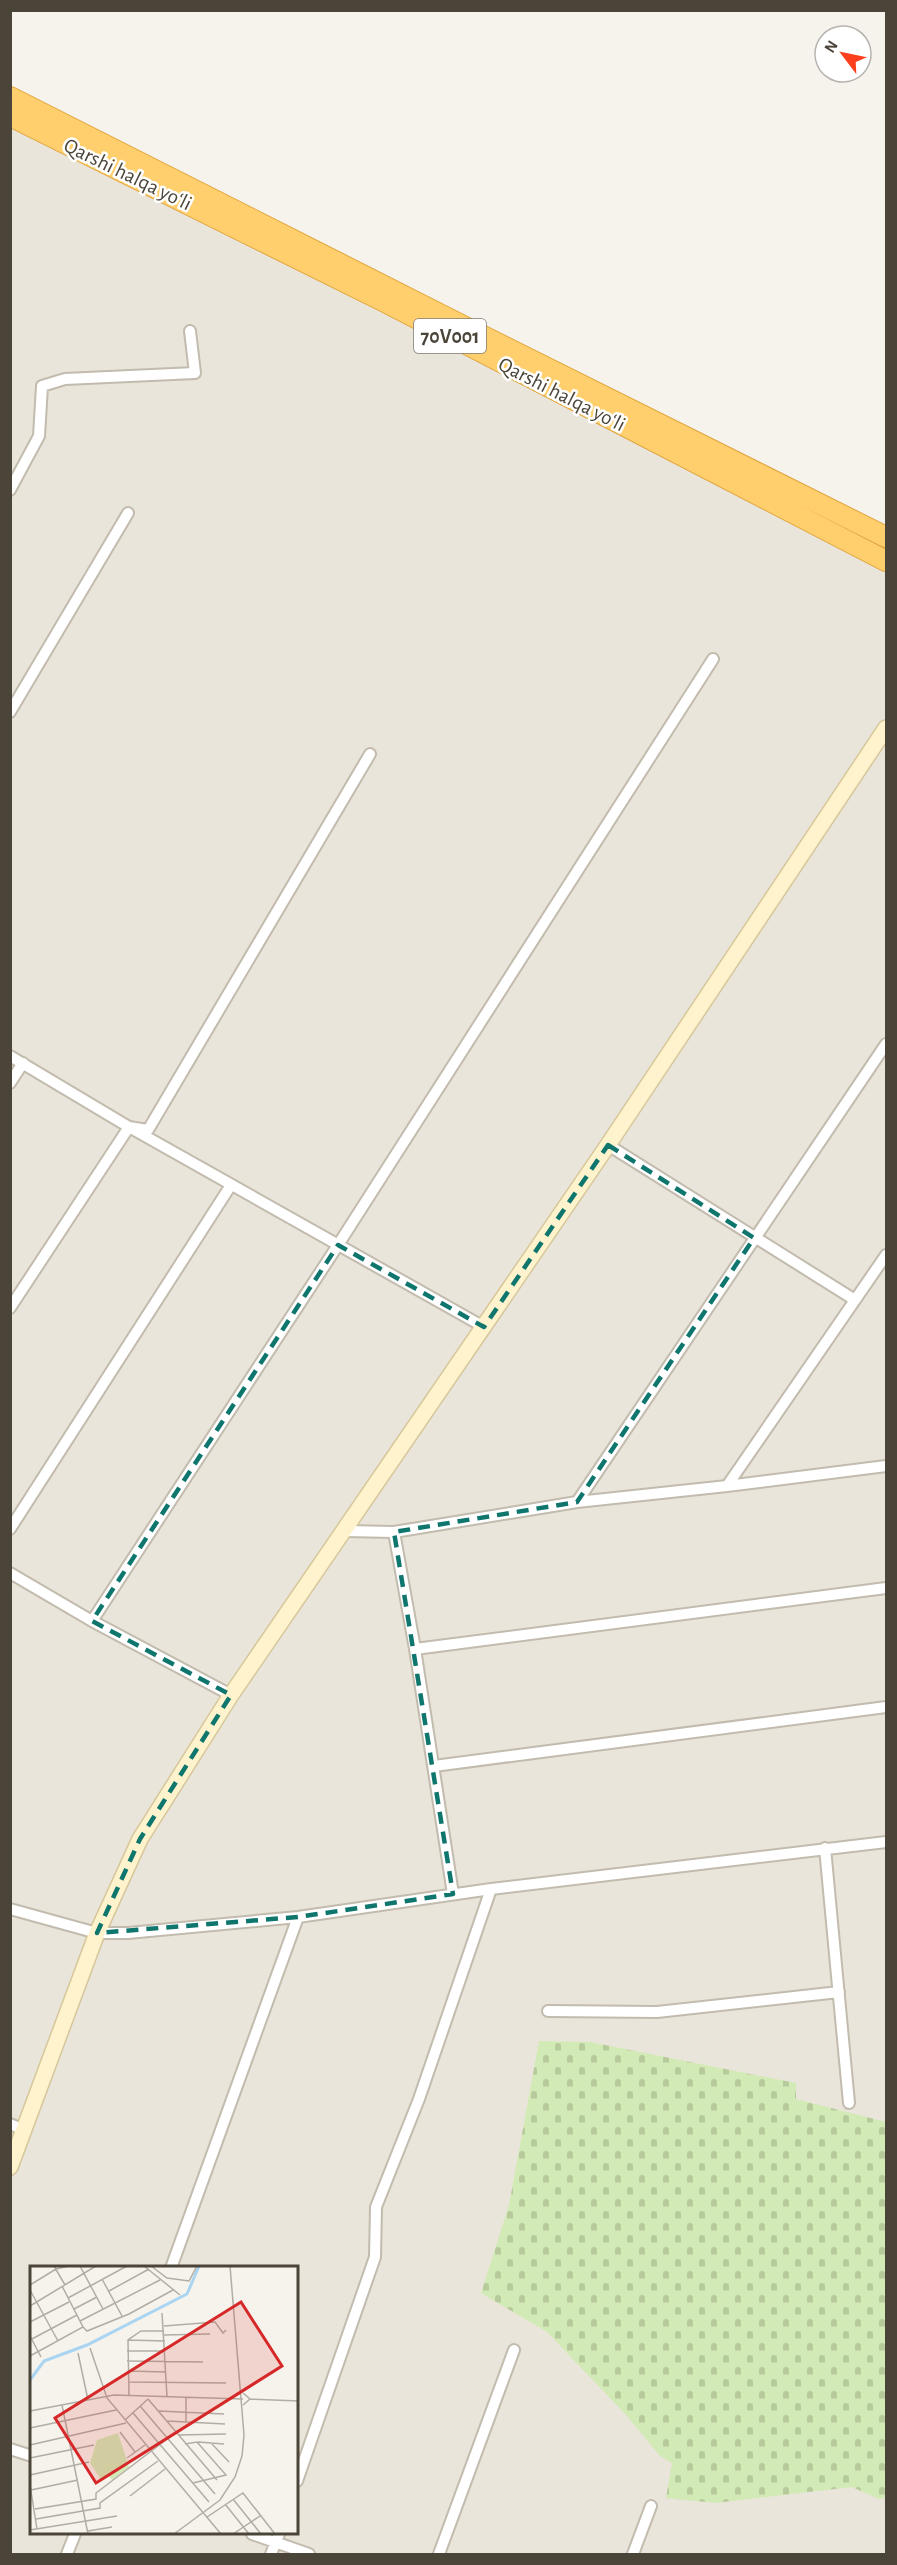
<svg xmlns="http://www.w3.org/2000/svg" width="897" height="2565" font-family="'Alegreya Sans',sans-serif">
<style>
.residential{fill:#eae5da;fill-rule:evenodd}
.cemetery{fill:url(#cemetery-stones)}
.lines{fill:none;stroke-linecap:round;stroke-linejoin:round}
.street-casing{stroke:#c2bbae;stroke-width:14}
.secondary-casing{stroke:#d6c79b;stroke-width:18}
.highway-casing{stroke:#e0a43c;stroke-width:22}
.street{stroke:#fff;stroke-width:10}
.secondary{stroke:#fff3cd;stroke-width:15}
.highway{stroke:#ffcf6e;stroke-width:20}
.marked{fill:none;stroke:#0f766e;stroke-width:4.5;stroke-dasharray:12 8;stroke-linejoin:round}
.labels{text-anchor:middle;stroke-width:5;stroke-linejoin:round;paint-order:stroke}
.shield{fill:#fff;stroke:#817c74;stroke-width:1.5}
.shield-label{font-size:20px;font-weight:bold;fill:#4b4439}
.street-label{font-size:21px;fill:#4b4439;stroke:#fff}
.inset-river{fill:none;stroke:#a9d4f2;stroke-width:3}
.inset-road{fill:none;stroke:#b2ada4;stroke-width:1.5}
.view{fill:#d62828;fill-opacity:0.15;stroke:#d62828;stroke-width:3}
.inset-edge{fill:none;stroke:#4b4439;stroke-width:3}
</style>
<defs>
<pattern id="cemetery-stones" width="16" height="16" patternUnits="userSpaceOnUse" patternTransform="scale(1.5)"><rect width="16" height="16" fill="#d2eab5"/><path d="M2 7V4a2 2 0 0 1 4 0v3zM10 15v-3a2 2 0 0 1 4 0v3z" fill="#b6ca9c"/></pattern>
</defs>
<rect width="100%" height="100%" fill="#f6f3ec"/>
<!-- residential -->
<path class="residential" d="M 10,112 L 886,559 L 886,2554 L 11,2554 ZM 32,2268 L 297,2268 L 297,2534 L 32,2534 Z"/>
<!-- cemetery -->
<path class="cemetery" d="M 539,2041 L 590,2042 L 796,2083 L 796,2099 L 886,2122 L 886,2498 L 879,2499 L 852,2487 L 716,2503 L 666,2498 L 672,2463 L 660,2456 L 627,2416 L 547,2332 L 481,2293 L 509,2205 Z"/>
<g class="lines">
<!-- street casing -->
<g class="street-casing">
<path id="street" d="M 10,490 L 39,436 L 42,386 L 65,379 L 195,373 L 190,331
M 10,712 L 128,513
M 10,1056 L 129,1127 L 484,1327
M 10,1083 L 23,1063
M 608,1145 L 855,1300
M 10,1308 L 129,1127 L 148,1130 L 370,754
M 727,1486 L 886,1255
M 577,1502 L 886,1044
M 10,1529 L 231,1185
M 345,1531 L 394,1532 L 415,1649 L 453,1894
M 394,1532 L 577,1502 L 727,1486 L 886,1466
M 10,1573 L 92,1621 L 231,1695
M 92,1621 L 338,1245 L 713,659
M 415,1649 L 886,1588
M 434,1766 L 886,1707
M 825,1848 L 849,2103
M 10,1909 L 97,1933 L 128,1933 L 298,1917 L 491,1889 L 886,1842
M 548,2011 L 657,2012 L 839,1992
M 10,2124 L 24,2130
M 171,2268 L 298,1917
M 10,2449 L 32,2456
M 297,2481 L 375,2257 L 376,2207 L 419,2099 L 491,1889
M 252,2534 L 309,2554
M 67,2554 L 75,2534
M 271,2554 L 279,2534
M 439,2554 L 514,2350
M 633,2554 L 651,2506"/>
</g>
<!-- secondary casing -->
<g class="secondary-casing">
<path id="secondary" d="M 10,2167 L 97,1933 L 140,1839 L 231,1695 L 608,1145 L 886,728"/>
</g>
<!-- highway casing -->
<g class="highway-casing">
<path id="highway" d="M 10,97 L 481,335 L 886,537
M 10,116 L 385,302 L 886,561"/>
</g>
<!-- street -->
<use href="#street" class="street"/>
<!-- secondary -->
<use href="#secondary" class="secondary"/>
<!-- highway -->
<use href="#highway" class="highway"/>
</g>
<!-- marked area -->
<path class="marked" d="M 608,1145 L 754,1238 L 577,1502 L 394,1532 L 453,1894 L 298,1917 L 97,1933 L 140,1839 L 231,1695 L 92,1621 L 338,1245 L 484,1327 Z"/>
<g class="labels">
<!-- shield labels -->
<rect class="shield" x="414" y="319" width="72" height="34" rx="4.5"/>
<g class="shield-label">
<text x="450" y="343">70V001</text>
</g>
<!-- street labels -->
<g class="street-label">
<text transform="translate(128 174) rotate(26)" y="7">Qarshi halqa yoʻli</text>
<text transform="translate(562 394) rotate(27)" y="7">Qarshi halqa yoʻli</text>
</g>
</g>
<!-- overview -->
<g transform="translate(30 2266)">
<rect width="268" height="268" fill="#f6f3ec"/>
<path d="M 88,167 L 99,201 L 82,214 L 79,210 L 72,215 L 60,197 L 67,174 Z" fill="#d2eab5"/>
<path class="inset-river" d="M 0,114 L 14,95 L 57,79 L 157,28 L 169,0"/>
<path class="inset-road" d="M 24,0 L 35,19M 50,0 L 73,43M 114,0 L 150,29M 121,0 L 137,12 L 159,15 L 167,0M 72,13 L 92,50M 0,19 L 26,3 L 39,0M 0,24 L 28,75M 79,25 L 119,3M 38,32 L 97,0M 0,40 L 66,0M 44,43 L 67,31M 132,47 L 137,131M 50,55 L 130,14M 0,56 L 39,36M 134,60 L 185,56 L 193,67 L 196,64M 53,61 L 57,65 L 99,48 L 143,24M 134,69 L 180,68M 0,70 L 11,91M 0,74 L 47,49M 98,74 L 135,75M 60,82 L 77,132 L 191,268M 97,85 L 135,85M 48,87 L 58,134M 0,90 L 53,61 L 32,20M 97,95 L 173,96M 98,105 L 136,106M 98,116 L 196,117M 213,127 L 220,133 L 213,139M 99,129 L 98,74 L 111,65 L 134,65M 118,133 L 187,214M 220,133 L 269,135M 32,139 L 58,268M 110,140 L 185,228M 0,145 L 84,129 L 213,133M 129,145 L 194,148M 103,147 L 179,236M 95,154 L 118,133M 137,155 L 195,158M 156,156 L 156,131M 0,162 L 86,144M 90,166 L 105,186M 148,169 L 196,168M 168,176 L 194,178M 155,178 L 167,176 L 196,209 L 163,217M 182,178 L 199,196M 0,179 L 96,157M 0,192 L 64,179M 97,192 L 115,179M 0,209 L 59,196M 0,219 L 7,263M 1,224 L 48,214M 100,230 L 135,203M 203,233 L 231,268M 195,238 L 219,268M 5,243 L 66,233 L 66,227 L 145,167M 177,251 L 213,227 L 245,268M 6,253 L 70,242 L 70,237 L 128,195M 0,264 L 87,250M 58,265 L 82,261M 144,268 L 190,234 L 205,211 L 212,190 L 214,169 L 200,0M 203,268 L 230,250"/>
<path class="view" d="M 211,36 L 252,100 L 66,217 L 25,152 Z"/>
<rect width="268" height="268" class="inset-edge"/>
</g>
<!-- border -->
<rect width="897" height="2565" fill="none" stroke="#4b4439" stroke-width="24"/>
<!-- north arrow -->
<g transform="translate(843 54) rotate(302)"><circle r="28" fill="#ffffff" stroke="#b7b4b0" stroke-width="1.5"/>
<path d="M0-4.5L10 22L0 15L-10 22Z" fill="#fc3f1d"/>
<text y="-9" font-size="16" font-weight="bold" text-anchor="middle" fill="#4b4439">N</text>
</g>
</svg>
